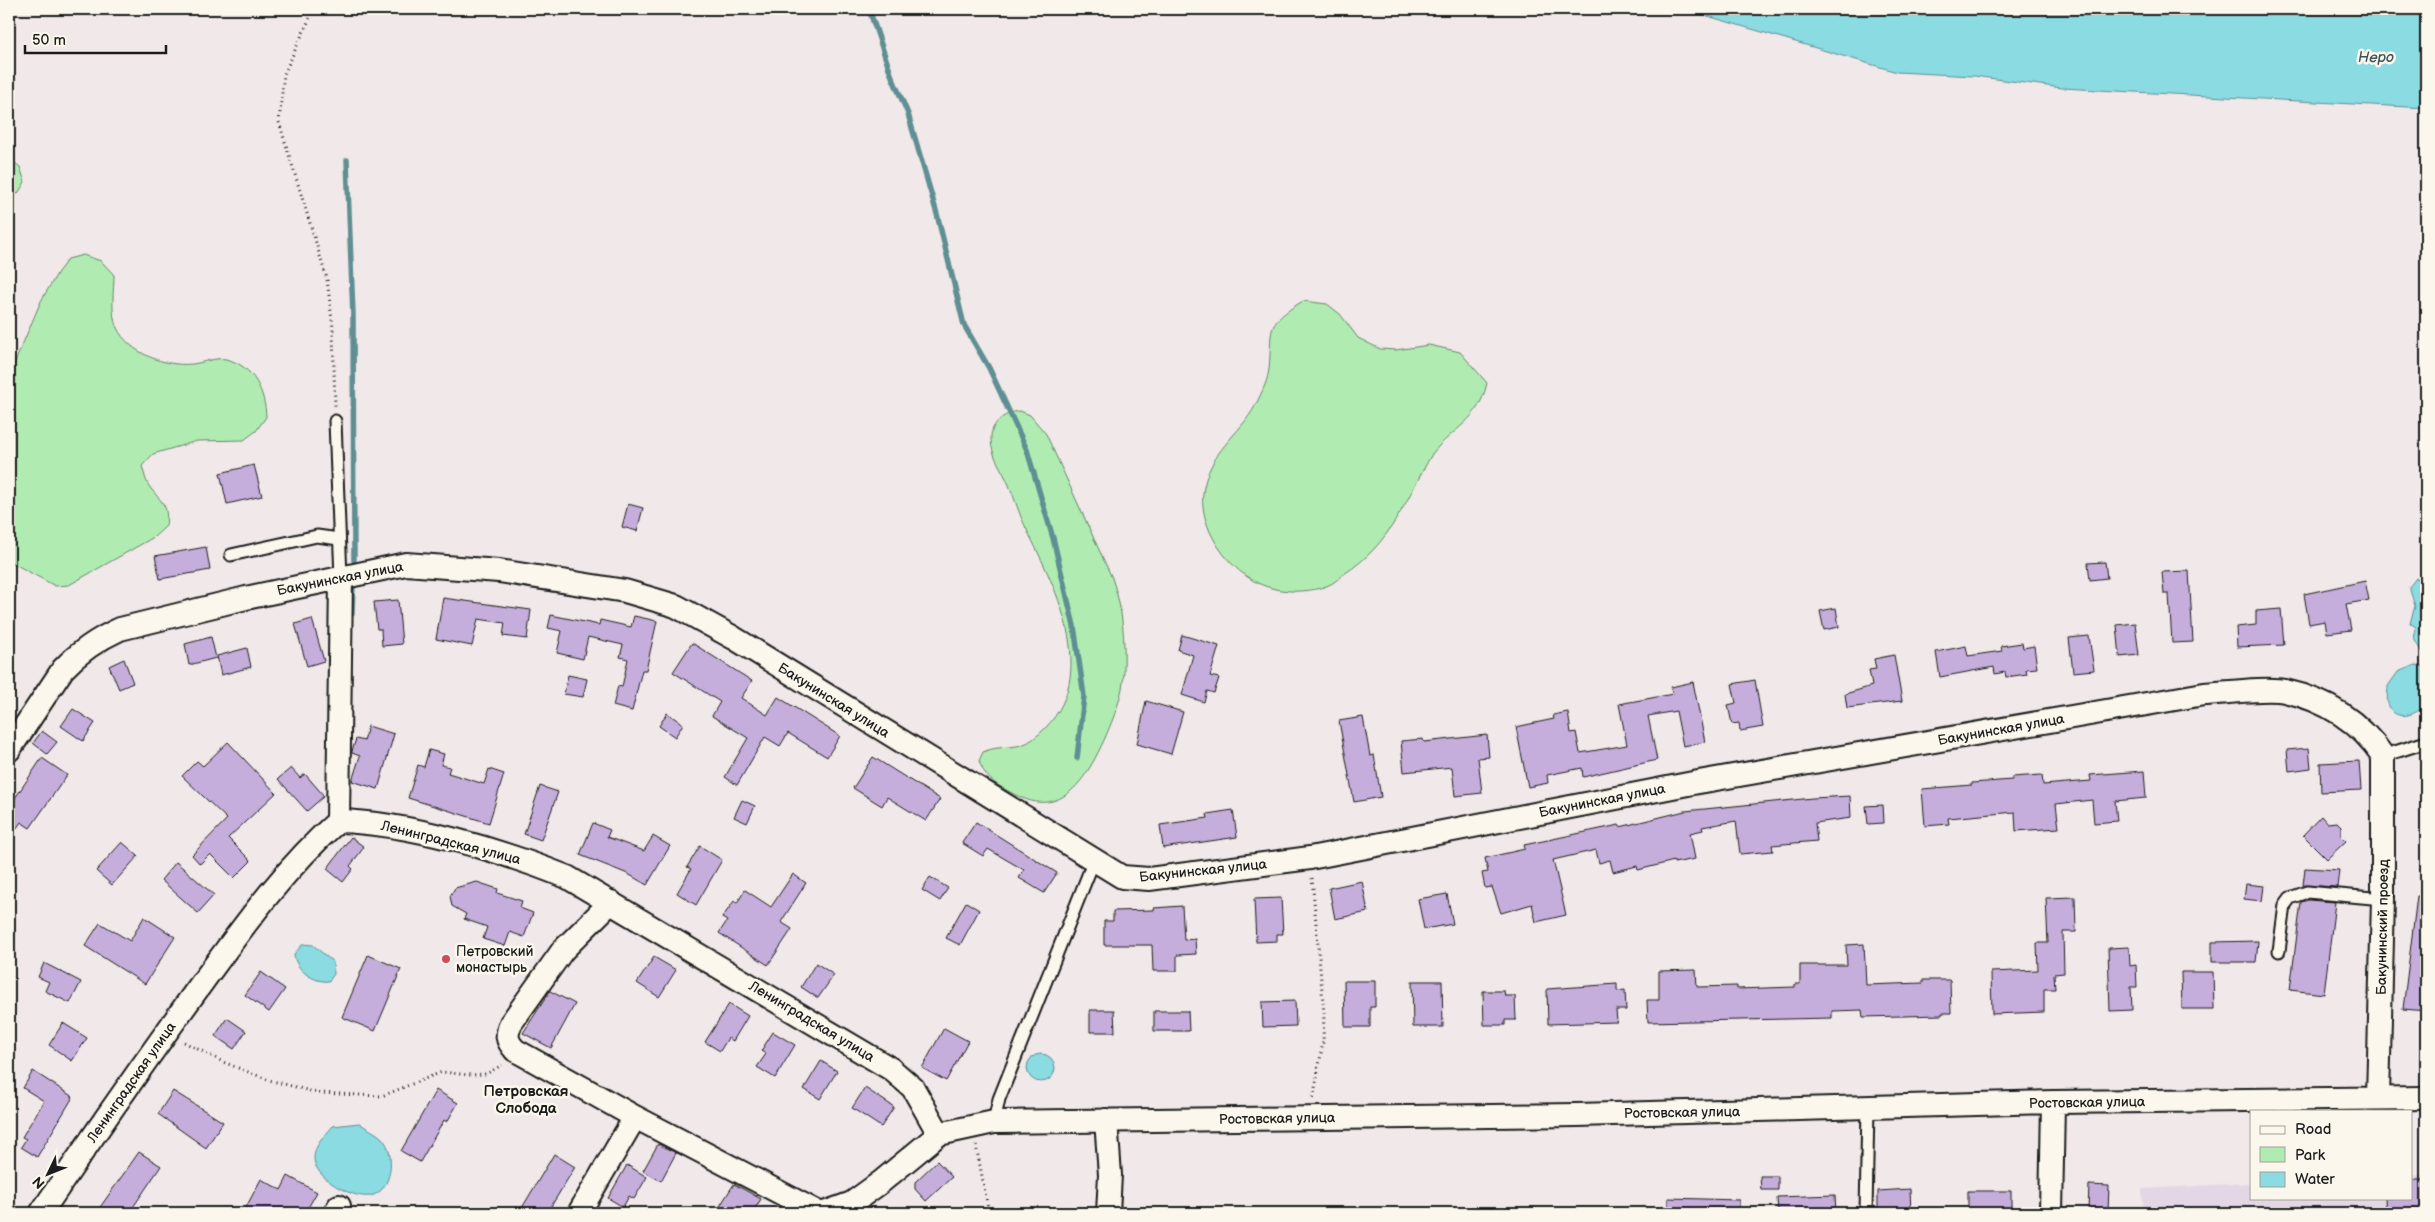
<svg xmlns="http://www.w3.org/2000/svg" width="2435" height="1222" font-family="'Balsamiq Sans',sans-serif">
<style>
.built{fill:#e3d7e5}
.green{fill:#b0ecb2;stroke:#668467}
.water{fill:#8adbe2;stroke:#5e8f93}
.lines{fill:none;stroke-linecap:round;stroke-linejoin:round}
.stream{stroke:#5e8f93;stroke-width:5.5}
.building{fill:#c6aedc;stroke:#1c1c1c}
.service-casing{stroke:#1c1c1c;stroke-width:15}
.minor-casing{stroke:#1c1c1c;stroke-width:26}
.path{stroke:#1c1c1c;stroke-width:3;stroke-dasharray:1 4;stroke-linecap:butt}
.service{stroke:#fbf7ec;stroke-width:11}
.minor{stroke:#fbf7ec;stroke-width:22}
.poi-dot{fill:#d1495b;stroke:#fbf7ec;stroke-width:2}
.labels{text-anchor:middle;stroke-width:5;stroke-linejoin:round;paint-order:stroke}
.street-label{font-size:14px;fill:#1c1c1c;stroke:#fbf7ec}
.poi-label{font-size:14px;fill:#1c1c1c;stroke:#fbf7ec;text-anchor:start}
.water-label{font-size:15px;font-style:italic;fill:#3d5557;stroke:#fbf7ec}
.neighbourhood-label{font-size:15px;font-weight:bold;fill:#1c1c1c;stroke:#fbf7ec}
</style>
<rect width="100%" height="100%" fill="#f0e8e9"/>
<filter id="ink" filterUnits="userSpaceOnUse"><feTurbulence type="fractalNoise" baseFrequency=".02" numOctaves="2"/><feDisplacementMap in="SourceGraphic" scale="10" xChannelSelector="R" yChannelSelector="G"/><feConvolveMatrix kernelMatrix="1 2 1 2 8 2 1 2 1" color-interpolation-filters="sRGB"/></filter>
<g filter="url(#ink)">
<!-- built -->
<path class="built" d="M 2411,1175 L 2426,1175 L 2426,1213 L 2144,1213 L 2142,1189 L 2251,1183 L 2251,1198 L 2411,1198 Z"/>
<!-- green -->
<path class="green" d="M 9,158 L 20,167 L 25,182 L 19,192 L 9,202 Z
M 83,255 L 101,261 L 114,275 C 114,290 110,314 117,328 C 129,353 165,367 192,364 C 202,363 216,357 226,359 C 254,366 265,392 266,417 L 256,431 L 244,440 L 197,441 L 153,454 L 142,466 C 144,472 145,480 149,486 C 161,503 169,503 166,526 L 154,537 L 69,585 L 55,586 L 9,561 L 9,376 L 41,301 L 58,272 L 68,259 Z
M 1303,301 L 1327,304 L 1340,314 L 1358,338 L 1380,349 L 1396,350 L 1429,345 L 1460,352 L 1487,383 C 1478,423 1454,426 1432,454 C 1405,501 1391,544 1344,574 C 1339,578 1334,583 1329,585 C 1311,593 1283,593 1265,586 C 1230,574 1195,525 1204,487 C 1213,445 1244,433 1259,398 C 1263,390 1268,379 1269,369 C 1273,329 1263,325 1303,301 Z
M 1020,411 L 1030,415 L 1046,434 L 1112,578 C 1123,609 1125,640 1124,672 C 1123,695 1114,717 1105,738 C 1087,777 1063,821 1014,794 C 997,785 986,780 979,761 L 983,752 C 1000,744 1018,751 1033,739 C 1106,683 1057,591 1026,528 C 1019,514 1015,499 1009,485 C 1003,470 991,456 991,439 C 990,423 1006,412 1020,411 Z"/>
<!-- water -->
<path class="water" d="M 1684,9 L 2426,9 L 2426,108 L 2062,88 L 1974,76 L 1897,72 Z
M 2416,578 L 2426,581 L 2426,641 L 2424,650 L 2421,651 L 2414,639 L 2416,627 L 2410,623 L 2415,606 L 2409,587 Z
M 2415,665 L 2426,667 L 2426,705 C 2417,714 2396,723 2389,706 C 2386,701 2388,692 2388,686 L 2398,672 Z
M 303,944 L 313,945 L 333,962 L 334,974 L 329,981 C 313,983 295,969 294,954 Z
M1027 1068a14 14 0 1 1 28 0a14 14 0 1 1-28 0Z
M 359,1123 C 366,1128 376,1132 382,1138 C 396,1152 393,1192 370,1196 C 352,1199 314,1178 314,1158 C 314,1145 325,1136 333,1126 Z"/>
<g class="lines">
<!-- stream -->
<path class="stream" d="M 869,9 L 891,74 L 908,114 L 937,214 L 964,325 L 989,368 L 1027,450 L 1053,538 L 1074,626 L 1084,696 L 1077,758
M 347,160 L 353,315 L 354,560
M 352,614 L 353,586"/>
</g>
<!-- building -->
<path class="building" d="M 254,465 L 262,496 L 227,504 L 220,473 Z
M 628,504 L 643,508 L 637,531 L 622,527 Z
M 206,547 L 210,570 L 160,579 L 155,556 Z
M 2105,562 L 2107,578 L 2090,580 L 2088,563 Z
M 2189,571 L 2193,642 L 2172,643 L 2169,594 L 2164,594 L 2162,572 Z
M 2365,581 L 2369,600 L 2346,604 L 2351,630 L 2327,633 L 2325,621 L 2309,624 L 2304,594 Z
M 443,598 L 531,610 L 527,639 L 503,636 L 505,623 L 478,619 L 472,646 L 436,639 Z
M 398,600 L 402,644 L 382,646 L 381,629 L 377,629 L 374,602 Z
M 1836,608 L 1839,627 L 1824,630 L 1820,611 Z
M 2281,609 L 2284,645 L 2237,647 L 2236,627 L 2256,625 L 2256,611 Z
M 551,615 L 599,625 L 600,620 L 631,627 L 634,616 L 657,621 L 646,670 L 642,670 L 632,711 L 613,706 L 618,686 L 622,687 L 628,659 L 620,657 L 623,645 L 588,637 L 583,659 L 557,653 L 562,631 L 548,628 Z
M 312,619 L 324,661 L 307,666 L 295,624 Z
M 2135,623 L 2139,655 L 2120,657 L 2117,625 Z
M 1182,635 L 1219,646 L 1210,676 L 1219,678 L 1214,693 L 1207,691 L 1204,702 L 1182,695 L 1193,655 L 1178,650 Z
M 2089,636 L 2094,670 L 2073,672 L 2069,638 Z
M 211,637 L 216,658 L 189,665 L 185,644 Z
M 692,643 L 752,681 L 741,698 L 767,715 L 778,697 L 840,736 L 827,757 L 788,733 L 780,746 L 765,737 L 737,785 L 725,777 L 748,738 L 712,716 L 720,702 L 673,672 Z
M 2022,643 L 2023,648 L 2034,646 L 2037,668 L 2026,669 L 2027,674 L 2006,677 L 2005,672 L 1995,674 L 1994,667 L 1940,677 L 1936,652 L 1966,646 L 1968,656 L 2002,651 L 2001,646 Z
M 247,648 L 251,667 L 221,675 L 217,656 Z
M 1894,655 L 1902,701 L 1847,708 L 1845,694 L 1872,686 L 1869,670 L 1876,669 L 1874,659 Z
M 124,659 L 133,683 L 119,689 L 109,666 Z
M 568,675 L 587,679 L 583,697 L 564,694 Z
M 1755,680 L 1763,727 L 1740,731 L 1739,723 L 1732,724 L 1728,705 L 1736,703 L 1732,684 Z
M 1693,682 L 1705,742 L 1683,746 L 1676,711 L 1648,716 L 1657,760 L 1583,777 L 1582,768 L 1547,775 L 1548,783 L 1528,787 L 1516,727 L 1554,719 L 1553,715 L 1568,712 L 1571,733 L 1576,732 L 1580,753 L 1627,745 L 1619,704 L 1673,694 L 1671,687 Z
M 1146,701 L 1183,712 L 1171,754 L 1137,744 Z
M 73,709 L 95,723 L 83,741 L 61,726 Z
M 667,713 L 683,724 L 675,737 L 659,726 Z
M 1363,717 L 1370,756 L 1374,755 L 1381,797 L 1354,802 L 1339,721 Z
M 368,726 L 394,734 L 378,789 L 352,781 L 360,756 L 352,753 L 352,751 L 356,739 L 364,741 Z
M 42,731 L 57,742 L 47,754 L 33,743 Z
M 1487,735 L 1489,757 L 1478,758 L 1482,793 L 1455,796 L 1452,767 L 1404,772 L 1401,741 L 1423,739 L 1424,742 Z
M 228,742 L 276,793 L 228,838 L 251,861 L 234,878 L 210,854 L 200,864 L 192,855 L 227,819 L 182,776 L 197,761 L 203,766 Z
M 2309,748 L 2311,768 L 2289,771 L 2287,750 Z
M 429,750 L 444,754 L 441,765 L 450,767 L 448,773 L 484,784 L 489,769 L 504,774 L 489,823 L 408,798 L 418,765 L 424,767 Z
M 873,757 L 940,799 L 926,821 L 887,797 L 882,806 L 853,788 Z
M 42,758 L 67,775 L 30,828 L 21,822 L 9,839 L 9,807 Z
M 2359,761 L 2361,790 L 2321,792 L 2320,763 Z
M 291,768 L 300,778 L 305,774 L 324,796 L 307,811 L 278,779 Z
M 2144,771 L 2146,798 L 2115,801 L 2117,821 L 2094,823 L 2092,800 L 2056,804 L 2059,828 L 2016,831 L 2015,812 L 1948,818 L 1949,824 L 1925,826 L 1922,789 L 1972,785 L 1972,783 L 2012,780 L 2012,777 L 2042,775 L 2043,785 L 2091,781 L 2090,775 Z
M 540,786 L 558,792 L 541,840 L 524,834 Z
M 1850,796 L 1851,818 L 1815,823 L 1817,841 L 1772,845 L 1773,851 L 1740,854 L 1736,821 L 1702,827 L 1703,830 L 1690,833 L 1695,859 L 1674,863 L 1674,861 L 1638,870 L 1637,866 L 1613,872 L 1610,860 L 1599,863 L 1596,850 L 1553,860 L 1566,915 L 1536,922 L 1532,904 L 1501,913 L 1492,887 L 1485,888 L 1482,873 L 1488,872 L 1485,858 L 1525,849 L 1524,845 L 1619,825 L 1620,827 L 1685,811 L 1813,798 Z
M 742,800 L 755,806 L 747,823 L 734,817 Z
M 1883,805 L 1884,823 L 1868,824 L 1866,806 Z
M 1233,810 L 1237,837 L 1163,848 L 1160,825 L 1208,818 L 1207,814 Z
M 2321,816 L 2327,823 L 2337,822 L 2341,826 L 2341,836 L 2346,841 L 2327,859 L 2303,835 Z
M 976,822 L 1057,873 L 1044,893 L 1019,878 L 1024,870 L 988,849 L 983,856 L 962,843 Z
M 593,823 L 610,830 L 607,837 L 644,851 L 653,836 L 670,846 L 647,885 L 628,874 L 580,855 Z
M 351,837 L 364,847 L 350,866 L 353,869 L 343,882 L 327,869 Z
M 122,842 L 138,856 L 112,885 L 96,871 Z
M 700,846 L 722,860 L 696,905 L 677,893 L 691,869 L 687,867 Z
M 176,862 L 214,895 L 198,913 L 161,880 Z
M 2305,868 L 2339,870 L 2337,887 L 2303,885 Z
M 793,874 L 806,883 L 781,922 L 792,929 L 768,965 L 719,933 L 727,921 L 722,918 L 734,901 L 737,903 L 745,890 L 771,907 Z
M 930,877 L 948,888 L 940,901 L 922,890 Z
M 1362,881 L 1368,912 L 1335,919 L 1329,888 Z
M 477,882 L 498,889 L 497,893 L 522,901 L 520,908 L 533,913 L 524,937 L 510,932 L 505,946 L 483,939 L 487,927 L 464,919 L 466,914 L 452,906 L 450,896 L 455,888 Z
M 2246,884 L 2264,886 L 2262,901 L 2244,899 Z
M 1447,894 L 1453,924 L 1424,929 L 1418,899 Z
M 2417,896 L 2426,897 L 2426,1011 L 2403,1009 Z
M 2075,897 L 2076,932 L 2063,932 L 2064,973 L 2054,974 L 2055,989 L 2044,989 L 2044,1012 L 1992,1014 L 1991,972 L 2038,970 L 2037,943 L 2048,943 L 2046,898 Z
M 1281,898 L 1283,934 L 1277,934 L 1277,941 L 1256,942 L 1254,899 Z
M 2308,900 L 2335,902 L 2324,994 L 2290,990 L 2301,902 Z
M 966,902 L 979,910 L 960,945 L 946,938 Z
M 1182,906 L 1184,940 L 1195,939 L 1196,954 L 1177,955 L 1177,971 L 1153,971 L 1152,945 L 1104,945 L 1104,921 L 1113,921 L 1113,911 L 1154,910 L 1154,908 Z
M 144,917 L 175,937 L 145,984 L 85,946 L 100,923 L 130,941 Z
M 2258,941 L 2256,962 L 2212,962 L 2212,942 Z
M 1864,944 L 1866,985 L 1923,983 L 1923,980 L 1950,980 L 1951,1013 L 1942,1013 L 1942,1015 L 1863,1017 L 1862,1010 L 1832,1011 L 1832,1018 L 1648,1022 L 1647,1000 L 1659,1000 L 1659,971 L 1696,970 L 1697,987 L 1737,986 L 1737,989 L 1795,987 L 1795,984 L 1800,984 L 1800,965 L 1847,965 L 1846,945 Z
M 2129,947 L 2130,966 L 2136,965 L 2137,987 L 2131,987 L 2132,1010 L 2110,1011 L 2108,948 Z
M 368,955 L 401,969 L 375,1031 L 342,1017 Z
M 654,957 L 676,970 L 659,997 L 637,983 Z
M 44,963 L 81,982 L 70,1003 L 45,991 L 49,982 L 38,977 Z
M 816,963 L 834,975 L 818,998 L 801,987 Z
M 261,972 L 285,989 L 269,1012 L 245,995 Z
M 2181,972 L 2213,972 L 2214,1009 L 2182,1009 Z
M 1344,981 L 1375,981 L 1375,1007 L 1370,1007 L 1370,1027 L 1345,1027 Z
M 1412,981 L 1442,981 L 1443,1027 L 1413,1027 Z
M 1617,984 L 1617,991 L 1625,990 L 1626,1010 L 1616,1010 L 1617,1022 L 1548,1024 L 1547,989 Z
M 550,991 L 575,1004 L 551,1048 L 523,1033 Z
M 1483,991 L 1504,991 L 1505,996 L 1515,996 L 1516,1020 L 1505,1020 L 1505,1025 L 1484,1025 Z
M 1295,1001 L 1296,1026 L 1263,1027 L 1262,1002 Z
M 729,1004 L 748,1016 L 733,1041 L 728,1038 L 720,1051 L 705,1042 Z
M 1090,1010 L 1114,1010 L 1115,1032 L 1090,1032 Z
M 1154,1011 L 1188,1011 L 1189,1031 L 1154,1031 Z
M 227,1018 L 246,1031 L 234,1049 L 215,1036 Z
M 63,1023 L 87,1038 L 72,1061 L 49,1045 Z
M 944,1028 L 968,1041 L 946,1081 L 922,1068 Z
M 773,1032 L 795,1045 L 775,1078 L 757,1067 L 766,1054 L 761,1051 Z
M 821,1061 L 837,1071 L 820,1099 L 804,1089 Z
M 33,1071 L 73,1097 L 37,1157 L 21,1147 L 26,1139 L 22,1137 L 44,1101 L 23,1088 Z
M 865,1088 L 894,1107 L 881,1127 L 852,1108 Z
M 436,1090 L 458,1103 L 447,1122 L 444,1120 L 420,1162 L 401,1151 Z
M 173,1091 L 223,1122 L 206,1148 L 158,1114 Z
M 658,1144 L 676,1153 L 661,1181 L 643,1171 Z
M 139,1152 L 161,1166 L 129,1213 L 96,1213 Z
M 554,1154 L 575,1167 L 547,1213 L 519,1213 Z
M 937,1161 L 952,1177 L 926,1201 L 915,1189 L 915,1182 Z
M 627,1165 L 647,1177 L 634,1199 L 629,1196 L 623,1207 L 608,1198 Z
M 288,1176 L 317,1192 L 305,1213 L 243,1213 L 261,1179 L 281,1190 Z
M 1760,1176 L 1778,1176 L 1778,1190 L 1761,1190 Z
M 2411,1180 L 2426,1180 L 2426,1213 L 2386,1213 L 2385,1198 L 2411,1198 Z
M 734,1184 L 761,1199 L 752,1213 L 746,1213 L 737,1207 L 732,1213 L 720,1206 Z
M 2089,1185 L 2109,1186 L 2108,1211 L 2088,1211 Z
M 1910,1189 L 1911,1213 L 1878,1213 L 1878,1191 Z
M 1968,1191 L 2011,1191 L 2011,1213 L 1968,1213 Z
M 1835,1195 L 1836,1213 L 1778,1213 L 1777,1197 Z
M 1668,1198 L 1739,1200 L 1739,1213 L 1668,1213 Z"/>
<g class="lines">
<!-- service casing -->
<g class="service-casing">
<path id="service" d="M 335,421 L 341,578
M 231,555 L 317,536 L 339,539
M 2383,756 L 2426,742
M 2279,951 L 2285,905 L 2290,898 L 2307,892 L 2383,899
M 994,1122 L 999,1099 L 1094,860
M 1866,1213 L 1868,1107"/>
</g>
<!-- minor casing -->
<g class="minor-casing">
<path id="minor" d="M 9,750 L 63,669 C 80,651 98,639 120,629 L 246,598 L 406,564 L 499,571 L 625,591 L 676,606 L 734,638 L 1122,877 L 1149,879 L 1310,858 L 1693,783 L 2204,694 C 2223,693 2268,687 2285,691 C 2326,700 2360,722 2383,756 L 2383,899 L 2378,1098
M 338,821 L 341,578
M 611,902 L 563,950 L 511,1023 C 506,1035 506,1040 515,1050 L 635,1117 L 819,1213
M 1106,1120 L 1110,1175 L 1108,1213
M 41,1213 C 94,1134 148,1057 204,980 C 245,924 286,867 338,821 C 411,823 499,850 567,877 L 891,1069 L 913,1088 L 939,1134
M 335,1213 L 339,1206
M 579,1213 L 635,1117
M 824,1213 L 852,1203 L 881,1182 L 939,1134 L 994,1122 L 1577,1115 L 2053,1102 L 2426,1098
M 2051,1213 L 2053,1102"/>
</g>
<!-- path -->
<path class="path" d="M 314,9 L 284,74 L 279,122 L 327,279 L 333,328 L 335,408
M 1312,878 L 1324,1013 L 1323,1042 L 1313,1100
M 184,1042 L 223,1062 L 269,1080 L 318,1093 L 382,1096 L 442,1072 L 469,1075 L 486,1074 L 502,1065
M 976,1145 L 989,1213"/>
<!-- service -->
<use href="#service" class="service"/>
<!-- minor -->
<use href="#minor" class="minor"/>
</g>
</g>
<!-- markers -->
<circle class="poi-dot" cx="446" cy="959" r="5"/>
<g class="labels">
<!-- street labels -->
<g class="street-label">
<text transform="translate(340 578) rotate(-11)" y="5">Бакунинская улица</text>
<text transform="translate(834 700) rotate(32)" y="5">Бакунинская улица</text>
<text transform="translate(2001 729) rotate(-10)" y="5">Бакунинская улица</text>
<text transform="translate(1602 800) rotate(-11)" y="5">Бакунинская улица</text>
<text transform="translate(451 842) rotate(14)" y="5">Ленинградская улица</text>
<text transform="translate(1203 870) rotate(-6)" y="5">Бакунинская улица</text>
<text transform="translate(2382 927) rotate(-89)" y="5">Бакунинский проезд</text>
<text transform="translate(812 1021) rotate(31)" y="5">Ленинградская улица</text>
<text transform="translate(131 1082) rotate(-55)" y="5">Ленинградская улица</text>
<text transform="translate(2087 1102) rotate(-1)" y="5">Ростовская улица</text>
<text transform="translate(1682 1112) rotate(-1)" y="5">Ростовская улица</text>
<text transform="translate(1277 1118) rotate(-1)" y="5">Ростовская улица</text>
</g>
<!-- poi labels -->
<g class="poi-label">
<text x="456" y="956">Петровский<tspan x="456" dy="16">монастырь</tspan></text>
</g>
<!-- water labels -->
<g class="water-label">
<text x="2376" y="62">Неро</text>
</g>
<!-- neighbourhood labels -->
<g class="neighbourhood-label">
<text x="526" y="1096">Петровская<tspan x="526" dy="17">Слобода</tspan></text>
</g>
</g>
<!-- margin -->
<rect width="2435" height="1222" fill="none" stroke="#fbf7ec" stroke-width="30"/>
<rect x="15" y="15" width="2405" height="1192" fill="none" stroke="#1c1c1c" stroke-width="2" filter="url(#ink)"/>
<!-- legend -->
<rect x="2250" y="1110" width="162" height="90" fill="#fbf7ec" stroke="#a29f99"/>
<rect x="2260" y="1126" width="25" height="8" fill="#fbf7ec" stroke="#a29f99"/>
<text x="2295" y="1134" font-size="15" fill="#1c1c1c">Road</text>
<rect x="2260" y="1147" width="25" height="15" fill="#b0ecb2" stroke="#a29f99"/>
<text x="2295" y="1160" font-size="15" fill="#1c1c1c">Park</text>
<rect x="2260" y="1172" width="25" height="15" fill="#8adbe2" stroke="#a29f99"/>
<text x="2295" y="1184" font-size="15" fill="#1c1c1c">Water</text>
<!-- north arrow -->
<g transform="translate(48 1174) rotate(227)" stroke="#fbf7ec" stroke-width="4" paint-order="stroke">
<path d="M0-4L9 19L0 12L-9 19Z" fill="#1c1c1c"/>
<text y="-8" font-size="14" font-weight="bold" text-anchor="middle" fill="#1c1c1c">N</text>
</g>
<!-- scale -->
<path d="M25 45v8h141v-8" fill="none" stroke="#1c1c1c" stroke-width="2.5"/>
<text x="32" y="45" font-size="15" fill="#1c1c1c" stroke="#fbf7ec" stroke-width="4" paint-order="stroke">50 m</text>
</svg>
